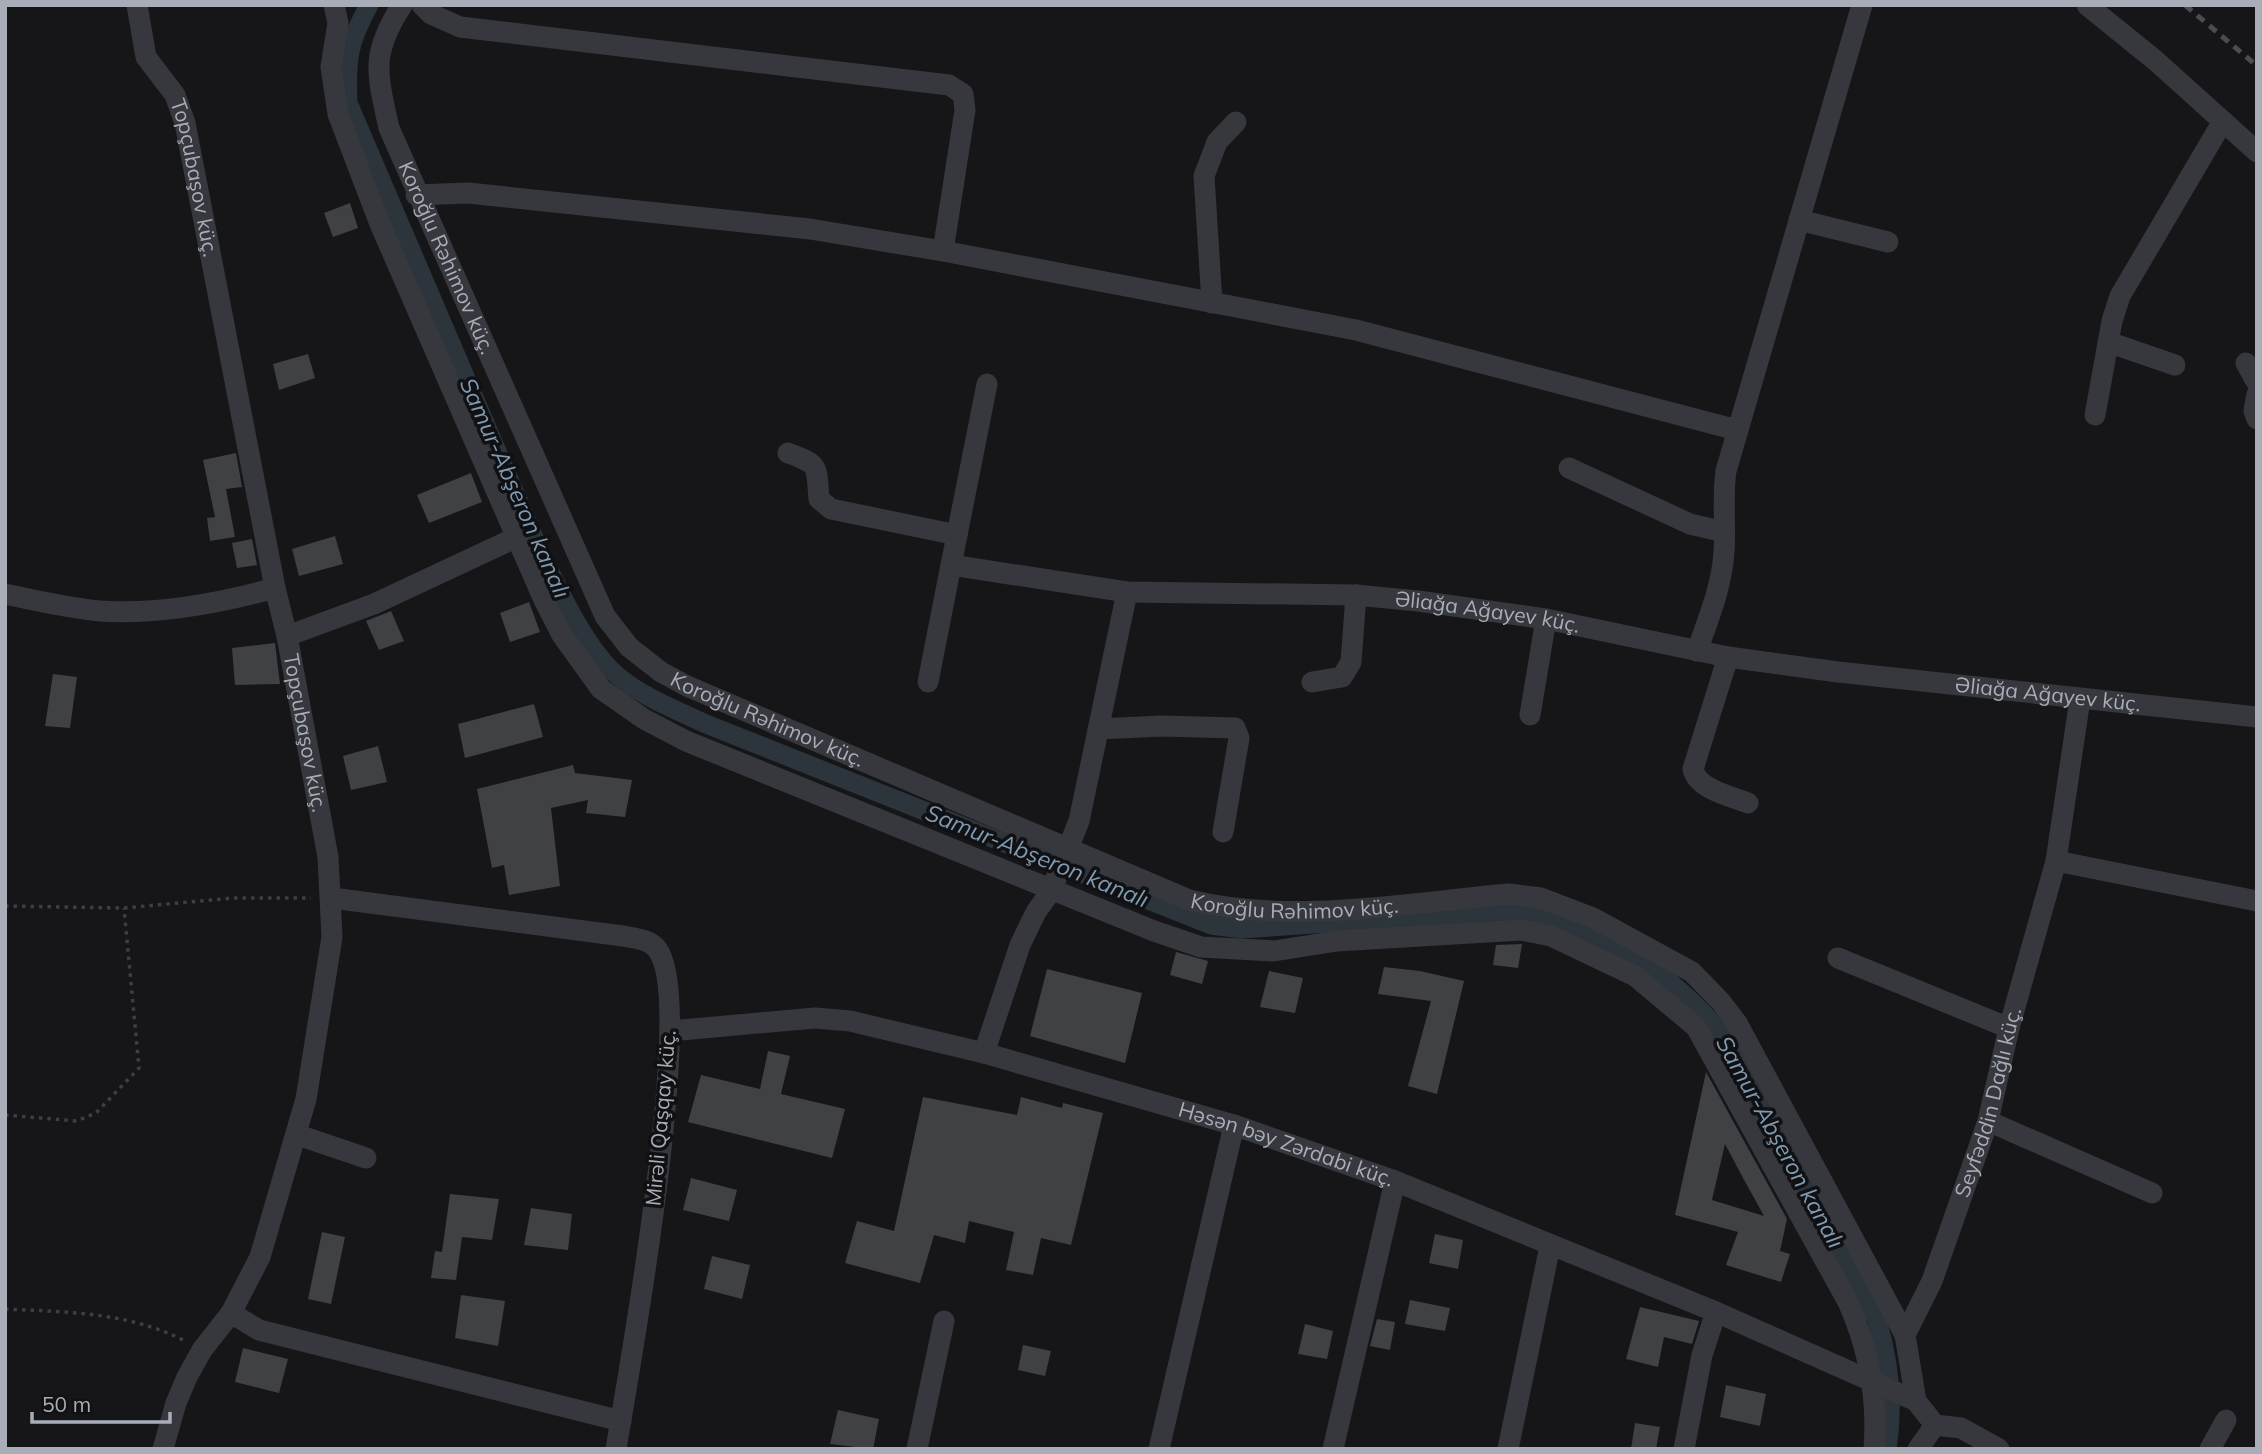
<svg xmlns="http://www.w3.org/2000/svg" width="2262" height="1454" font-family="Mulish,sans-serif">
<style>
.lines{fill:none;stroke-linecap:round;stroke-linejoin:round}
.canal{stroke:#2c353c;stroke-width:19}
.building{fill:#404145;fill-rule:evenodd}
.path{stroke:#3d3f44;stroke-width:3.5;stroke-dasharray:3.5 5;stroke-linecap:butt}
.minor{stroke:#37383d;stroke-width:21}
.rail{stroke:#4a4c52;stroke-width:5;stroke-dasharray:9 7;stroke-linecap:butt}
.labels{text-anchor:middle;stroke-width:7;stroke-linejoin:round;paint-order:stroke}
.street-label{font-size:21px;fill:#a8adb8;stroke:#111113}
.water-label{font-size:23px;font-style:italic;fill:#7f9bb3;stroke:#111113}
</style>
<rect width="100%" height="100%" fill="#161618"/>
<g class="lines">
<!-- canal -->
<path class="canal" d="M 369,5 C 348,43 346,60 348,103 L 541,554 C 561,593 580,638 611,670 C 637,695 674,709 706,724 L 1211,925 L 1242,929 L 1503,911 C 1590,917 1670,971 1724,1037 L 1877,1320 C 1890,1363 1894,1404 1887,1449"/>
</g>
<!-- building -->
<path class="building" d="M 350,203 L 358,228 L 333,237 L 324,213 Z
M 308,354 L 315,378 L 279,390 L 273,364 Z
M 236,453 L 242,487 L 226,489 L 235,537 L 210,541 L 207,518 L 215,517 L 203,460 Z
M 471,473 L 482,502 L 429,523 L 417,495 Z
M 335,536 L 343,564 L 299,576 L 292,549 Z
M 252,539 L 257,565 L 237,568 L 232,543 Z
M 529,602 L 540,632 L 510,642 L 500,613 Z
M 391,611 L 404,641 L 379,650 L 366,621 Z
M 275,643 L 280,684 L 235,685 L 232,648 Z
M 53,674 L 77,677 L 70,728 L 45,726 Z
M 534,704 L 543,737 L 465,758 L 458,724 Z
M 378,746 L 387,782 L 351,790 L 343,756 Z
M 573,765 L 575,773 L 632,780 L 625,817 L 586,813 L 588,800 L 551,808 L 560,886 L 509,895 L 504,865 L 492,868 L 477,789 Z
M 1522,944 L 1518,968 L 1493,965 L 1496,945 Z
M 1176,952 L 1208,961 L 1202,984 L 1170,975 Z
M 1384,967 L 1420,971 L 1464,981 L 1437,1094 L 1408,1086 L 1431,1001 L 1378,994 Z
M 1047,969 L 1142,993 L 1125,1063 L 1030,1036 Z
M 1269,971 L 1303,978 L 1295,1013 L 1260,1007 Z
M 768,1051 L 790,1056 L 781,1094 L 845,1109 L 832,1158 L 688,1122 L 701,1075 L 760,1089 Z
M 1706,1072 L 1787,1219 L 1780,1251 L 1790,1254 L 1781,1282 L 1726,1265 L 1738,1232 L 1675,1215 ZM 1725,1144 L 1742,1176 L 1764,1216 L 1712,1200 Z
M 923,1097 L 1017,1115 L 1021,1097 L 1062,1108 L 1063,1103 L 1103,1113 L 1071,1245 L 1041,1238 L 1033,1275 L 1006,1270 L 1014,1232 L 969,1221 L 965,1243 L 934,1235 L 920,1283 L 845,1263 L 857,1221 L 894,1231 Z
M 691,1178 L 737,1190 L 729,1221 L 683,1210 Z
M 450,1194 L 499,1199 L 492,1240 L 462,1237 L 456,1280 L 431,1278 L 435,1251 L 442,1252 Z
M 531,1208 L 572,1214 L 568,1250 L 524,1245 Z
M 322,1232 L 345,1237 L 331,1304 L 308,1299 Z
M 1435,1234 L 1463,1240 L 1458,1269 L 1429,1263 Z
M 712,1256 L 750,1265 L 742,1299 L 704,1289 Z
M 461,1295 L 505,1301 L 498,1346 L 455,1338 Z
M 1410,1300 L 1450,1308 L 1445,1331 L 1405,1324 Z
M 1640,1307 L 1699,1321 L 1692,1344 L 1664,1337 L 1658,1367 L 1626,1359 Z
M 1377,1319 L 1395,1322 L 1390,1350 L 1370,1346 Z
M 1305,1324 L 1333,1331 L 1327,1359 L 1298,1354 Z
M 1023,1345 L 1051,1351 L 1045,1376 L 1018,1370 Z
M 243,1348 L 288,1359 L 279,1393 L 235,1382 Z
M 1726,1385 L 1766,1394 L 1760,1426 L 1720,1417 Z
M 838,1410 L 879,1419 L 873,1449 L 830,1444 Z
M 1635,1423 L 1660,1427 L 1656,1449 L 1631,1449 Z"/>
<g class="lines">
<!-- path -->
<path class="path" d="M 5,906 L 124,908 L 233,898 L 311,898
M 5,1115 L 76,1121 L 96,1113 L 139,1068 L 124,908
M 5,1309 C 68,1312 130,1312 187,1342"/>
<!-- minor -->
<g class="minor">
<path id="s1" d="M 137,5 L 146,57 L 175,95 L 185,123 L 275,588 L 287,636 L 328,857 L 332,937 L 306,1099 L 260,1257 L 231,1313 L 202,1350 L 187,1377 L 176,1403 L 163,1449"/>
<path d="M 334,5 L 338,23 L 331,67 L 338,114 L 380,224 L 544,600 L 562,635 L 601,689 L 644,719 L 686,741 L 1154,931 L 1201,947 L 1274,951 L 1337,941 L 1521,930 L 1551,936 L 1635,976 L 1696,1027 L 1848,1302 C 1869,1349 1878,1397 1874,1449"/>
<path id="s2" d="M 402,5 C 370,55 377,73 389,128 L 605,616 L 629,647 L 661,672 L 687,686 L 1189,900 C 1291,925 1406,903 1509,894 L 1541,898 L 1593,918 L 1692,972 L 1721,1002 L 1737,1023 L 1905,1335 L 1916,1401 L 1935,1425"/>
<path d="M 422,5 L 431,14 L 460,27 L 949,85 L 963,94 L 965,110 L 943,251"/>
<path d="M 2087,5 L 2156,61 L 2257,152"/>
<path d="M 416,195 L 468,193 L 810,229 L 943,251 L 1356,330 L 1737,430"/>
<path d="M 1799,220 L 1888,242"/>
<path d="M 1212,303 L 1204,176 L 1217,142 L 1236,122"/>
<path d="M 2108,342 L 2175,365"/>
<path d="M 2246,363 L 2257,383"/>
<path d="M 2257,394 L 2254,411 L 2257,419"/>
<path d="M 2095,415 L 2112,321 L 2120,296 L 2223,121"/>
<path id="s3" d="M 788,453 C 821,465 816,466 819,499 L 831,509 L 957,535 L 951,565 L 1127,592 L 1356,595 L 1418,601 L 1546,619 L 1728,657 L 1838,672 L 2257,717"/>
<path d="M 1569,468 L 1690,524 L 1724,532"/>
<path d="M 957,535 L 987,384"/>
<path d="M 5,594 C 37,601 68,608 100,611 C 158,615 220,603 275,588"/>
<path d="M 287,636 L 374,604 L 517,537"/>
<path d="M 1697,651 C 1708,620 1722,586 1724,552 C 1726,524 1722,498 1726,471 L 1862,5"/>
<path d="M 1728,657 L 1693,769 C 1697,789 1730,796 1748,803"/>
<path d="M 928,682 L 951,565"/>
<path d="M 1312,682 L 1342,677 L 1351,662 L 1356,595"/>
<path d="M 1530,715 L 1546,619"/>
<path d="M 1098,729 L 1162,726 L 1235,728 L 1239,738 L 1223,832"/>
<path d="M 2056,861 L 2257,901"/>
<path d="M 332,898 L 623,936 C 634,938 649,939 657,949 C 697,1000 629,1370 616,1449"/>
<path d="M 1838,958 L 2009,1028"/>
<path id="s4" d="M 670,1031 L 815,1018 L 850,1021 L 984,1053 L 1234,1125 L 1395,1181 L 1716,1312 L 1916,1401"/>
<path d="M 984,1053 L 1020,945 L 1036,912 L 1051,891 L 1079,821 L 1127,592"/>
<path d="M 1988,1121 L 2152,1193"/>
<path d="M 298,1135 L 366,1158"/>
<path d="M 231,1313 L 259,1330 L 621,1421"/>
<path id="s5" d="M 1905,1335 L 1932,1281 L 1988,1121 L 2009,1028 L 2056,861 L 2080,699"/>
<path d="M 1935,1425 L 1961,1428 L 1999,1449"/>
<path d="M 917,1449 L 944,1321"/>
<path d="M 1159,1449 L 1234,1125"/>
<path d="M 1333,1449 L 1395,1181"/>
<path d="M 1508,1449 L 1550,1246"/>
<path d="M 1684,1449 L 1702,1355 L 1716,1312"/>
<path d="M 1918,1449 L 1935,1425"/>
<path d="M 2210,1449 L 2226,1420"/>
</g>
<!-- rail -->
<path class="rail" d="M 2185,5 L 2257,66"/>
</g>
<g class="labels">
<!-- street labels -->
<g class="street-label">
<text dy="7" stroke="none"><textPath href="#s1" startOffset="186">Topçubaşov küç.</textPath></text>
<text dy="7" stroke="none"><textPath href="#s2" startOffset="271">Koroğlu Rəhimov küç.</textPath></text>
<text dy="7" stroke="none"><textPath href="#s3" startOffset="777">Əliağa Ağayev küç.</textPath></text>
<text dy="7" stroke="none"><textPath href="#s3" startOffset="1344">Əliağa Ağayev küç.</textPath></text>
<text dy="7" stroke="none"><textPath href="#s2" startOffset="859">Koroğlu Rəhimov küç.</textPath></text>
<text dy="7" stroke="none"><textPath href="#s1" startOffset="752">Topçubaşov küç.</textPath></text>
<text dy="7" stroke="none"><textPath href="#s2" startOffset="1424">Koroğlu Rəhimov küç.</textPath></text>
<text dy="7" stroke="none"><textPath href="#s5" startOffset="248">Seyfəddin Dağlı küç.</textPath></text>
<text transform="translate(661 1118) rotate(-85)" y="7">Mirəli Qaşqay küç.</text>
<text dy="7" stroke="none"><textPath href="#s4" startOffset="634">Həsən bəy Zərdabi küç.</textPath></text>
</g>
<!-- water labels -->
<g class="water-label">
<text transform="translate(515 488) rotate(66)" y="8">Samur-Abşeron kanalı</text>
<text transform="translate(1037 856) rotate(22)" y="8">Samur-Abşeron kanalı</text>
<text transform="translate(1780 1142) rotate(61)" y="8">Samur-Abşeron kanalı</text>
</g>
</g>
<!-- border -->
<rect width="2262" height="1454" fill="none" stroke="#a8adb8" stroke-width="14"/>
<!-- scale -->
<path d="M32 1412v10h138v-10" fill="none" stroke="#a8adb8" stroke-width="3.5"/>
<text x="42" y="1412" font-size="21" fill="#a8adb8" stroke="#111113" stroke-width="5" paint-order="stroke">50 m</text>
</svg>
